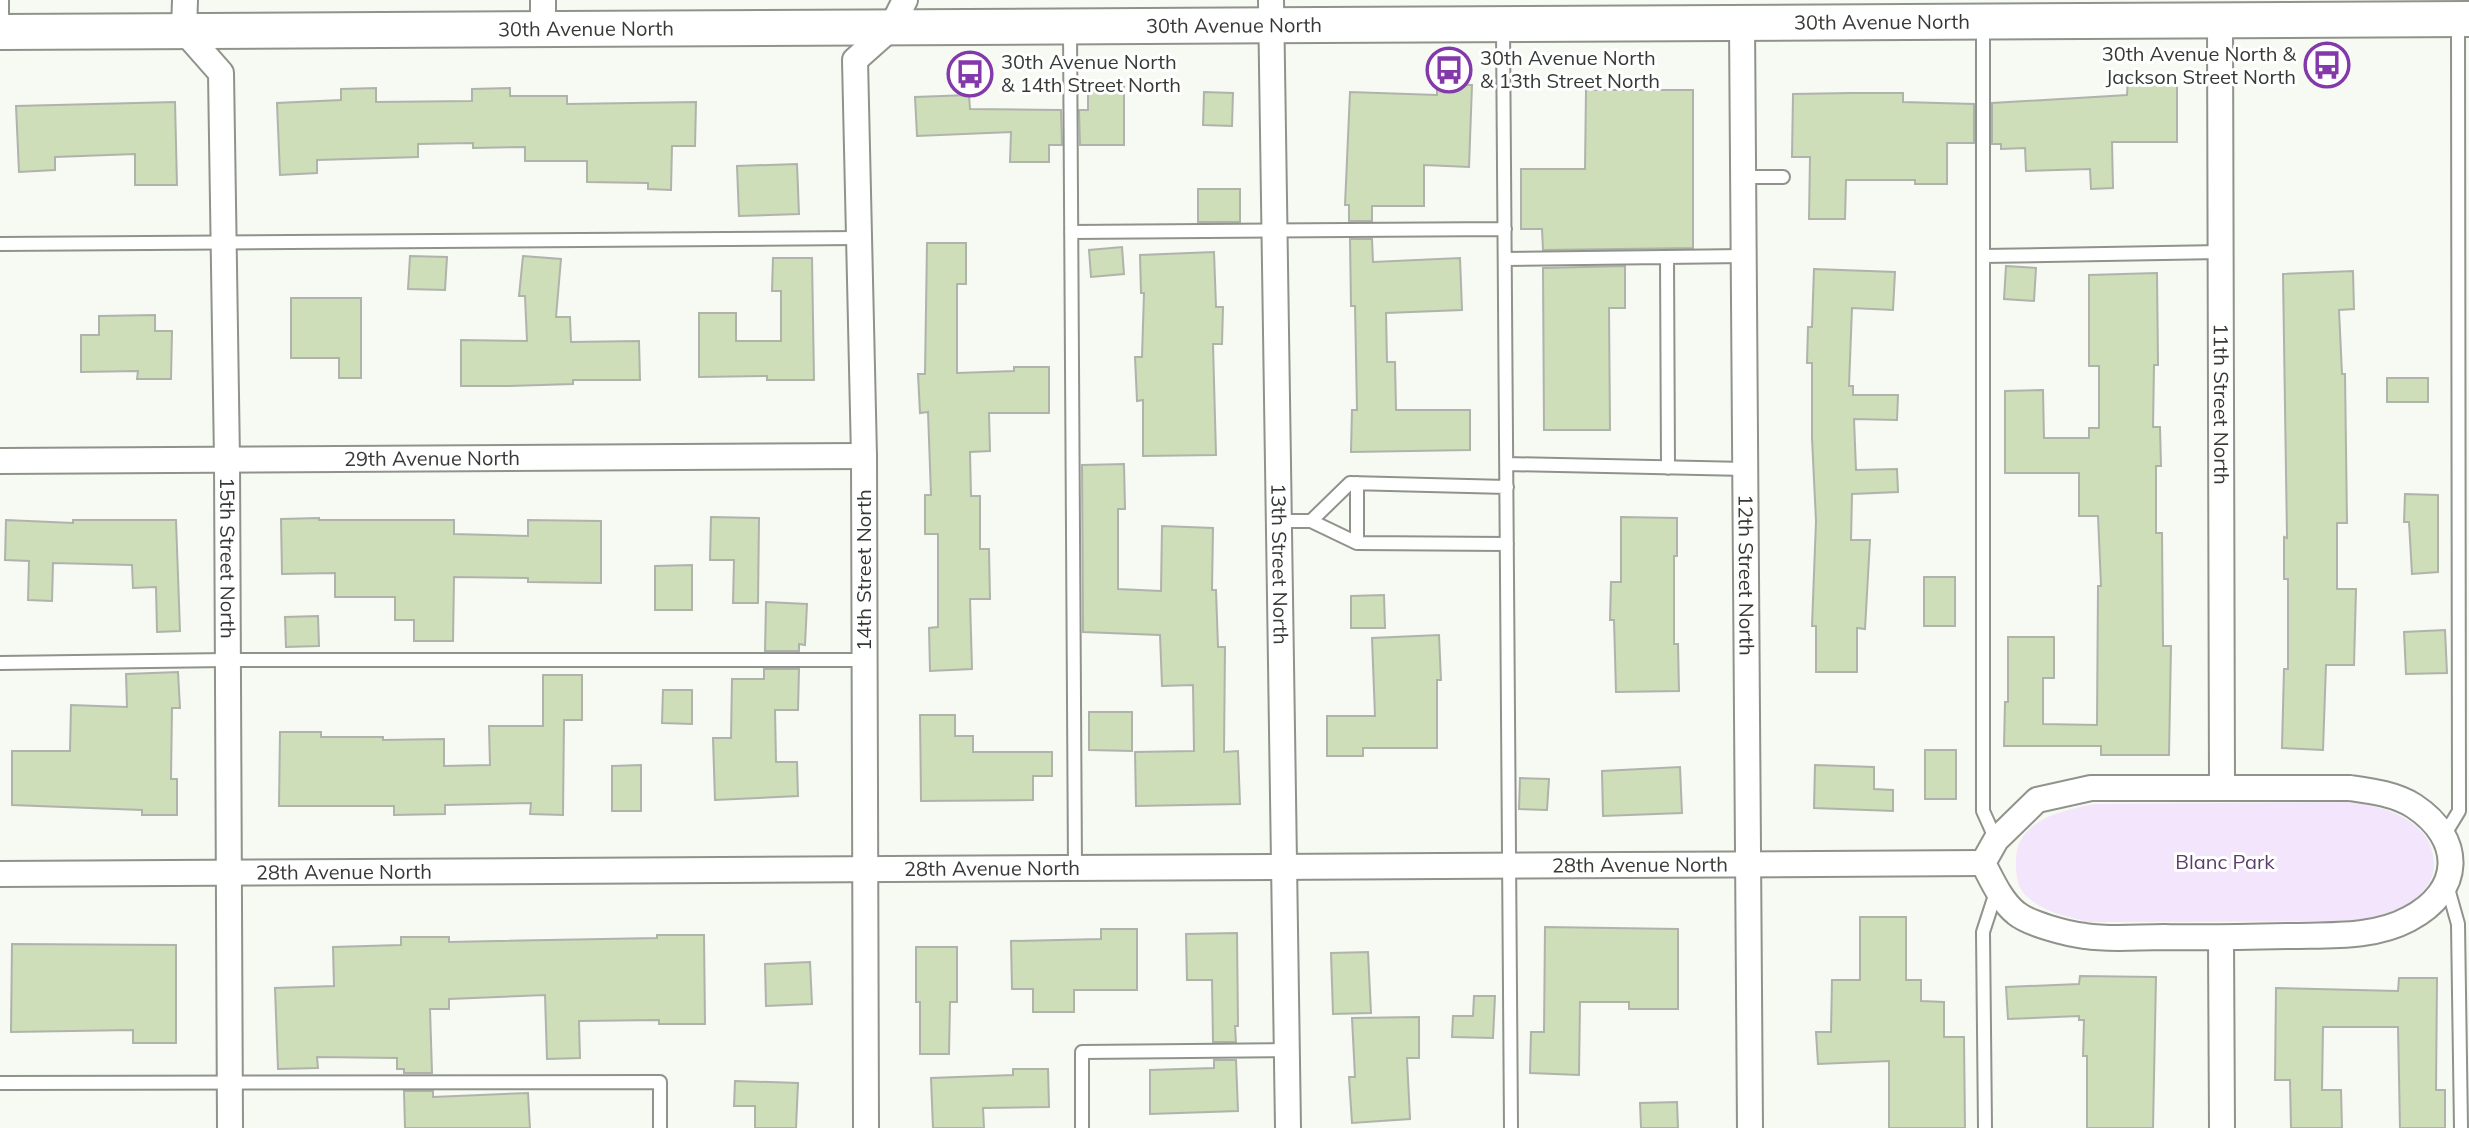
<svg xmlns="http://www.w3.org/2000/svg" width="2469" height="1128" font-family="Mulish,sans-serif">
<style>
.green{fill:#f3e5fc}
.building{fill:#cddeb9;stroke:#b0b3ab;stroke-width:2}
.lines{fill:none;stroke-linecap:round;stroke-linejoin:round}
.lane-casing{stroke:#8f938b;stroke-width:16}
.street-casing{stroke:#8f938b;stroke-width:28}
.secondary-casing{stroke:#8f938b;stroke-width:38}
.lane{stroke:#fff;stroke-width:12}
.street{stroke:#fff;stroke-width:24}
.secondary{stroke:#fff;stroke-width:34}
.labels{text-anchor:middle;stroke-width:6;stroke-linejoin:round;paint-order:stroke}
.street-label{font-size:20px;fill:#373936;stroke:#fff}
.poi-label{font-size:20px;fill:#373936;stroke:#fff;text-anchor:start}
.park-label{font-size:20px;fill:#5b3d6c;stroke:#fff}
</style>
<rect width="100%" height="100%" fill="#f6faf2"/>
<!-- green -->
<path class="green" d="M 2355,802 C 2390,809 2434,822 2434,865 C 2434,880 2424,892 2413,900 C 2397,912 2378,916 2361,921 L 2090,922 C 2068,917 2037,911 2022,891 C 2016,882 2016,870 2016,860 C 2016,820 2065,809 2096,804 Z"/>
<!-- building -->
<path class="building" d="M 2128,79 L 2177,80 L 2177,142 L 2112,142 L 2113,188 L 2091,189 L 2090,169 L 2026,171 L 2025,148 L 2001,149 L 2001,144 L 1992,144 L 1992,103 L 2127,95 Z
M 1088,84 L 1124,85 L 1124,145 L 1080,145 L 1079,110 L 1088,110 Z
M 1437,84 L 1472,85 L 1469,167 L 1424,165 L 1424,206 L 1372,206 L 1372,221 L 1349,221 L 1349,205 L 1345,205 L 1350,92 L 1437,95 Z
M 376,88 L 376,102 L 472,101 L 472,89 L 510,88 L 510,96 L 567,96 L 567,104 L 696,102 L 695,146 L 672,146 L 671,190 L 648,189 L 648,183 L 587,182 L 587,161 L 525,161 L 525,147 L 473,148 L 473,143 L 418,144 L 418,157 L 317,160 L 317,173 L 280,175 L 277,103 L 341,100 L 341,89 Z
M 1586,90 L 1693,90 L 1693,248 L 1543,250 L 1542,229 L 1521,229 L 1521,169 L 1585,169 Z
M 1204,92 L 1233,93 L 1232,126 L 1203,125 Z
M 1851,93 L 1903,93 L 1903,102 L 1974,104 L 1974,143 L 1947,143 L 1947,184 L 1915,184 L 1915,180 L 1846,180 L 1845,219 L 1809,219 L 1810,157 L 1792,157 L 1793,94 Z
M 969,95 L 970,109 L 1061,110 L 1062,145 L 1049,145 L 1049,162 L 1010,162 L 1011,132 L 917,136 L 915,97 Z
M 175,102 L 177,185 L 135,185 L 135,154 L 55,157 L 55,170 L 19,172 L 16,106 Z
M 797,164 L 799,214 L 739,216 L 737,166 Z
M 1198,189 L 1240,189 L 1240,222 L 1198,222 Z
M 1350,239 L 1372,239 L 1373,262 L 1460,258 L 1462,310 L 1386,313 L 1387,362 L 1395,362 L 1396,410 L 1470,410 L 1470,450 L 1351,452 L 1352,410 L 1357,410 L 1355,306 L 1351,306 Z
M 927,243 L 966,243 L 966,284 L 957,284 L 957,373 L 1014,371 L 1014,367 L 1049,367 L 1049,413 L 989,413 L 990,451 L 970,452 L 971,496 L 980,496 L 980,549 L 989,549 L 990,599 L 970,599 L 972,669 L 930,671 L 929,628 L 938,627 L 938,534 L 925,534 L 925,495 L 931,495 L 928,412 L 920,413 L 918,374 L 925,374 Z
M 1122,247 L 1124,274 L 1091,277 L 1089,250 Z
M 1214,252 L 1216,307 L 1223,307 L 1222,344 L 1213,344 L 1216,455 L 1143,456 L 1143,400 L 1137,401 L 1135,357 L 1142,357 L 1144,293 L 1141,293 L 1140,255 Z
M 410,256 L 447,257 L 445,290 L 408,289 Z
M 523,256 L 561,259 L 556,317 L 570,317 L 571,342 L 639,341 L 640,380 L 573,380 L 573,384 L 509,386 L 461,386 L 461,340 L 527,341 L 525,296 L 519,296 Z
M 773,258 L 812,258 L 814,380 L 767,380 L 767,376 L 699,377 L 699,313 L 736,313 L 736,341 L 781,341 L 781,291 L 772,291 Z
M 1625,266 L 1625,308 L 1609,308 L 1610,430 L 1544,430 L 1543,268 Z
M 2006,266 L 2036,268 L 2034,301 L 2004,299 Z
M 1814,269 L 1895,272 L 1893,310 L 1852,308 L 1849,386 L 1853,386 L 1853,395 L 1898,395 L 1897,420 L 1854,419 L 1856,470 L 1897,469 L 1898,492 L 1852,494 L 1851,540 L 1870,540 L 1865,629 L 1857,628 L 1857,672 L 1816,672 L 1816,626 L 1812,626 L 1816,521 L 1812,438 L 1812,363 L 1807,363 L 1808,327 L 1812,327 Z
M 2353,271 L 2354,309 L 2339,310 L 2342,374 L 2345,374 L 2347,523 L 2337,523 L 2337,589 L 2356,589 L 2354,665 L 2326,665 L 2323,750 L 2282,748 L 2284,669 L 2288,669 L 2288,579 L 2284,579 L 2284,537 L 2287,538 L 2283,274 Z
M 2157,273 L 2158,365 L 2154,365 L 2153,427 L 2160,427 L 2161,466 L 2156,466 L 2156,533 L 2162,533 L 2163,646 L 2171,646 L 2169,755 L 2101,755 L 2101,746 L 2004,746 L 2005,702 L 2008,702 L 2008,637 L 2054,637 L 2054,678 L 2043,678 L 2043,724 L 2097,725 L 2098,586 L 2101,586 L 2098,516 L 2079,516 L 2079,473 L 2005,473 L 2005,391 L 2043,390 L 2044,438 L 2089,438 L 2089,428 L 2099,428 L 2099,366 L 2089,366 L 2089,275 Z
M 291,298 L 361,298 L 361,378 L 339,378 L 339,358 L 291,358 Z
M 155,315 L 155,331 L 172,331 L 171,379 L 137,379 L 138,371 L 81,372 L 81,335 L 99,335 L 99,316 Z
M 2387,378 L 2428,378 L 2428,402 L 2387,402 Z
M 1124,464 L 1125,509 L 1118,509 L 1118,589 L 1161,591 L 1162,526 L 1213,528 L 1212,590 L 1216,590 L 1218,647 L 1225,647 L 1224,752 L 1238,751 L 1240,804 L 1136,806 L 1135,752 L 1194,751 L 1193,685 L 1162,686 L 1160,635 L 1083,632 L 1082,465 Z
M 2405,494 L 2438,495 L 2438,572 L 2412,574 L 2409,522 L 2404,522 Z
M 711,517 L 759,518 L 758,603 L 733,603 L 734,560 L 710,560 Z
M 1621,517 L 1677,518 L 1677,556 L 1674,556 L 1674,644 L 1678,644 L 1679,691 L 1616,692 L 1614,620 L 1610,620 L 1611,582 L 1621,582 Z
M 319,518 L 319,520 L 454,520 L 454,534 L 528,536 L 528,520 L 601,521 L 601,583 L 528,582 L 528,578 L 454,577 L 453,641 L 414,641 L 414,620 L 395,620 L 395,597 L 335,597 L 335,573 L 282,574 L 281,519 Z
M 6,520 L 73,523 L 73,520 L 176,520 L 180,631 L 157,632 L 156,587 L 133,588 L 132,565 L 53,563 L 52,601 L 28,600 L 29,561 L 5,560 Z
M 692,565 L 692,610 L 655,610 L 655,566 Z
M 1924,577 L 1955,577 L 1955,626 L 1924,626 Z
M 1384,595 L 1385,628 L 1351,628 L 1351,596 Z
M 766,602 L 807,604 L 805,645 L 799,644 L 799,651 L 765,651 Z
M 318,616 L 319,646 L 286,647 L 285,617 Z
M 2445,630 L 2447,673 L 2406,674 L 2404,632 Z
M 1439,635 L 1441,680 L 1437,680 L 1437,748 L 1363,748 L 1363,756 L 1327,756 L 1327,716 L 1375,716 L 1372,638 Z
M 764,669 L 799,669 L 798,710 L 775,710 L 776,762 L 797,762 L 798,796 L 715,800 L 713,738 L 731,738 L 732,679 L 764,679 Z
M 178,672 L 180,708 L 172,708 L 171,779 L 177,779 L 177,815 L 142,815 L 142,810 L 12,805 L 12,751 L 70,751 L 71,705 L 127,707 L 126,674 Z
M 543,675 L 582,675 L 582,720 L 564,720 L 563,815 L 530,814 L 531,803 L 445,805 L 445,814 L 394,815 L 394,806 L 279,806 L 280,732 L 321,732 L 321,737 L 383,737 L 383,740 L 444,739 L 444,766 L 490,765 L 489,726 L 543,726 Z
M 663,690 L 692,690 L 692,724 L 662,723 Z
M 1089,712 L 1132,712 L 1132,751 L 1089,750 Z
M 920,715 L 955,715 L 955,736 L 973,736 L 973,752 L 1052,752 L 1052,776 L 1033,776 L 1033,800 L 921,801 Z
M 1925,750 L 1956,750 L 1956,799 L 1925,799 Z
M 641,765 L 641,811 L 612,811 L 612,766 Z
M 1815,765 L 1874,767 L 1874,789 L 1893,790 L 1893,811 L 1814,808 Z
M 1680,767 L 1682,813 L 1603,816 L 1602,771 Z
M 1520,778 L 1549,779 L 1547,810 L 1519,809 Z
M 1860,917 L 1906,917 L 1906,980 L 1921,980 L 1921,1001 L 1944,1002 L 1944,1037 L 1964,1037 L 1965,1128 L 1889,1128 L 1889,1061 L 1818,1064 L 1816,1032 L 1831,1032 L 1832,980 L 1860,980 Z
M 1545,927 L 1678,929 L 1678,1009 L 1629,1009 L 1629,1002 L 1580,1002 L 1579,1075 L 1530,1073 L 1531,1032 L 1544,1032 Z
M 1101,929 L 1137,929 L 1137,990 L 1074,990 L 1074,1012 L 1033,1012 L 1033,989 L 1012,989 L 1011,941 L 1101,939 Z
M 1237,933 L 1238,1026 L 1235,1026 L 1236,1042 L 1213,1042 L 1212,980 L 1187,980 L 1186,934 Z
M 657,935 L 704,935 L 705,1024 L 659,1024 L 659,1020 L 579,1021 L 580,1058 L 547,1059 L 545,995 L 449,999 L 449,1009 L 430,1009 L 432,1073 L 404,1073 L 404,1069 L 397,1069 L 397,1058 L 317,1057 L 318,1068 L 278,1069 L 275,988 L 334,986 L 333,947 L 401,945 L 401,937 L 449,937 L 449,942 L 657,938 Z
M 12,944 L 176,945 L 176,1043 L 133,1043 L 133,1030 L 11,1032 Z
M 916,947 L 957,947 L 957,1002 L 950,1002 L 949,1054 L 920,1054 L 920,1002 L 916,1002 Z
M 1368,952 L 1371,1013 L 1333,1014 L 1331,953 Z
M 810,962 L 812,1004 L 766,1006 L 765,964 Z
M 2080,976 L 2156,977 L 2153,1128 L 2087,1128 L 2087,1056 L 2083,1056 L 2084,1020 L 2079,1020 L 2079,1016 L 2008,1019 L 2006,987 L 2079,984 Z
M 2399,978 L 2437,978 L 2436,1090 L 2445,1090 L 2445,1128 L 2400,1128 L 2398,1027 L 2323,1027 L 2322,1090 L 2341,1090 L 2342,1128 L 2291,1128 L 2290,1080 L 2275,1080 L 2276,988 L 2398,991 Z
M 1474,996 L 1495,996 L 1493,1038 L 1452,1037 L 1453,1016 L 1473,1016 Z
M 1419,1017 L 1419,1058 L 1407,1058 L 1410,1119 L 1352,1123 L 1349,1077 L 1355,1077 L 1352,1018 Z
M 1214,1060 L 1236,1060 L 1238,1111 L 1150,1114 L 1150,1070 L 1214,1068 Z
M 1013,1069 L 1048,1069 L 1049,1107 L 983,1108 L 984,1128 L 933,1128 L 931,1078 L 1013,1075 Z
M 735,1081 L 798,1083 L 796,1128 L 755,1128 L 755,1106 L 734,1106 Z
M 404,1091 L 433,1091 L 433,1097 L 528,1093 L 530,1128 L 405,1128 Z
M 1677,1102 L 1678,1128 L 1641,1128 L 1640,1103 Z"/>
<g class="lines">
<!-- lane casing -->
<g class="lane-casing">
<path id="lane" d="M 2,0 L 2,29
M 1983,25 L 1983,811 L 1996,840
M 1503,27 L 1511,1128
M 1070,28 L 1075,868
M 1743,177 L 1783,177
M 1071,232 L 1505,229
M 0,244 L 859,238
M 1983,256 L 2221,252
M 1667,258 L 1668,468
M 1505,259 L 1744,256
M 1507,464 L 1746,469
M 1357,483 L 1357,543
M 1279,521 L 1311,521 L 1357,543 L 1507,544
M 1311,521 L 1350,483 L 1507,487
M 0,663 L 227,660 L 864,660
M 2445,834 L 2459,811 L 2458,22
M 2447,885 L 2458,924 L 2461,1128
M 0,1083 L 660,1082 L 660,1128
M 1082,1128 L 1082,1052 L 1287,1050
M 1985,1128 L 1983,932 L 1997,889"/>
</g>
<!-- street casing -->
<g class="street-casing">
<g id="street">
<path id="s1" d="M 185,0 L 184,31 L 221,73 L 227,460 L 230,1128"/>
<path d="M 543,0 L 543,30"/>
<path id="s2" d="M 1271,0 L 1288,1128"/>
<path id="s3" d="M 2220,20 L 2222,787"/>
<path id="s4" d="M 1742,23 L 1750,1128"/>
<path id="s5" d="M 0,461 L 864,456"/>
<path d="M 2091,788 L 2350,788 C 2371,791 2395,794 2414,806 C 2464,839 2463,891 2409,919 C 2374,938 2330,935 2291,936 C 2248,937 2206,938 2164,937 C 2138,937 2110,940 2085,936 C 2068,934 2029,924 2016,913 C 2001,901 1992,880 1983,863 L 1996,840 L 2037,800 Z"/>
<path id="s6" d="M 0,874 L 1983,863"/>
<path d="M 2221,938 L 2222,1128"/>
<path d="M 866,1128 L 864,456 L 855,60 L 891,28 L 905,0"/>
</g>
</g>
<!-- secondary casing -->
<g class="secondary-casing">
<g id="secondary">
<path id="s7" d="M 0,32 L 2469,19"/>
</g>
</g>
<!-- lane -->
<use href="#lane" class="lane"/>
<!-- street -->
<use href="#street" class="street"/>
<!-- secondary -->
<use href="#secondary" class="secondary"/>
</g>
<!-- icons -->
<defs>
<g id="bus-ring" transform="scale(2.3)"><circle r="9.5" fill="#fff" stroke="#8439aa" stroke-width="1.5"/><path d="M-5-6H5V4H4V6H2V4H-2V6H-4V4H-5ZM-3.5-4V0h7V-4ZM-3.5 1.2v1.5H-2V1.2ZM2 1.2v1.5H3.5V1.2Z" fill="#8439aa"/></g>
</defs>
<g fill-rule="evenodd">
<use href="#bus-ring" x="2327" y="65"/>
<use href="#bus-ring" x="1449" y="70"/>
<use href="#bus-ring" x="970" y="74"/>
</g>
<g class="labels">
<!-- street labels -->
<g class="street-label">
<text dy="7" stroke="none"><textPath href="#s7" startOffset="1882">30th Avenue North</textPath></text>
<text dy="7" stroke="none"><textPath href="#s7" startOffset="1234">30th Avenue North</textPath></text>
<text dy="7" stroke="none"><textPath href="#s7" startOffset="586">30th Avenue North</textPath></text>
<text dy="7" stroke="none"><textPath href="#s3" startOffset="384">11th Street North</textPath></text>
<text dy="7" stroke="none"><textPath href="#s5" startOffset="432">29th Avenue North</textPath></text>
<text dy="7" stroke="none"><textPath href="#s1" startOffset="572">15th Street North</textPath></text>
<text dy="7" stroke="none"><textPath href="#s2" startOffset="564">13th Street North</textPath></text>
<text transform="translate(864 570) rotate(-90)" y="7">14th Street North</text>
<text dy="7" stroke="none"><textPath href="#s4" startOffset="552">12th Street North</textPath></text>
<text dy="7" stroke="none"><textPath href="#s6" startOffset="1640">28th Avenue North</textPath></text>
<text dy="7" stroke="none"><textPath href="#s6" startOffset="992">28th Avenue North</textPath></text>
<text dy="7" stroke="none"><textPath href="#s6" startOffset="344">28th Avenue North</textPath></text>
</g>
<!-- poi labels -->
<g class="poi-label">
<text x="2296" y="61" text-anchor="end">30th Avenue North &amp;<tspan x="2296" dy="23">Jackson Street North</tspan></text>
<text x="1480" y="65">30th Avenue North<tspan x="1480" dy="23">&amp; 13th Street North</tspan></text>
<text x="1001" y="69">30th Avenue North<tspan x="1001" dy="23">&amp; 14th Street North</tspan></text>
</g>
<!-- park labels -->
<g class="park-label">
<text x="2225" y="869">Blanc Park</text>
</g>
</g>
</svg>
